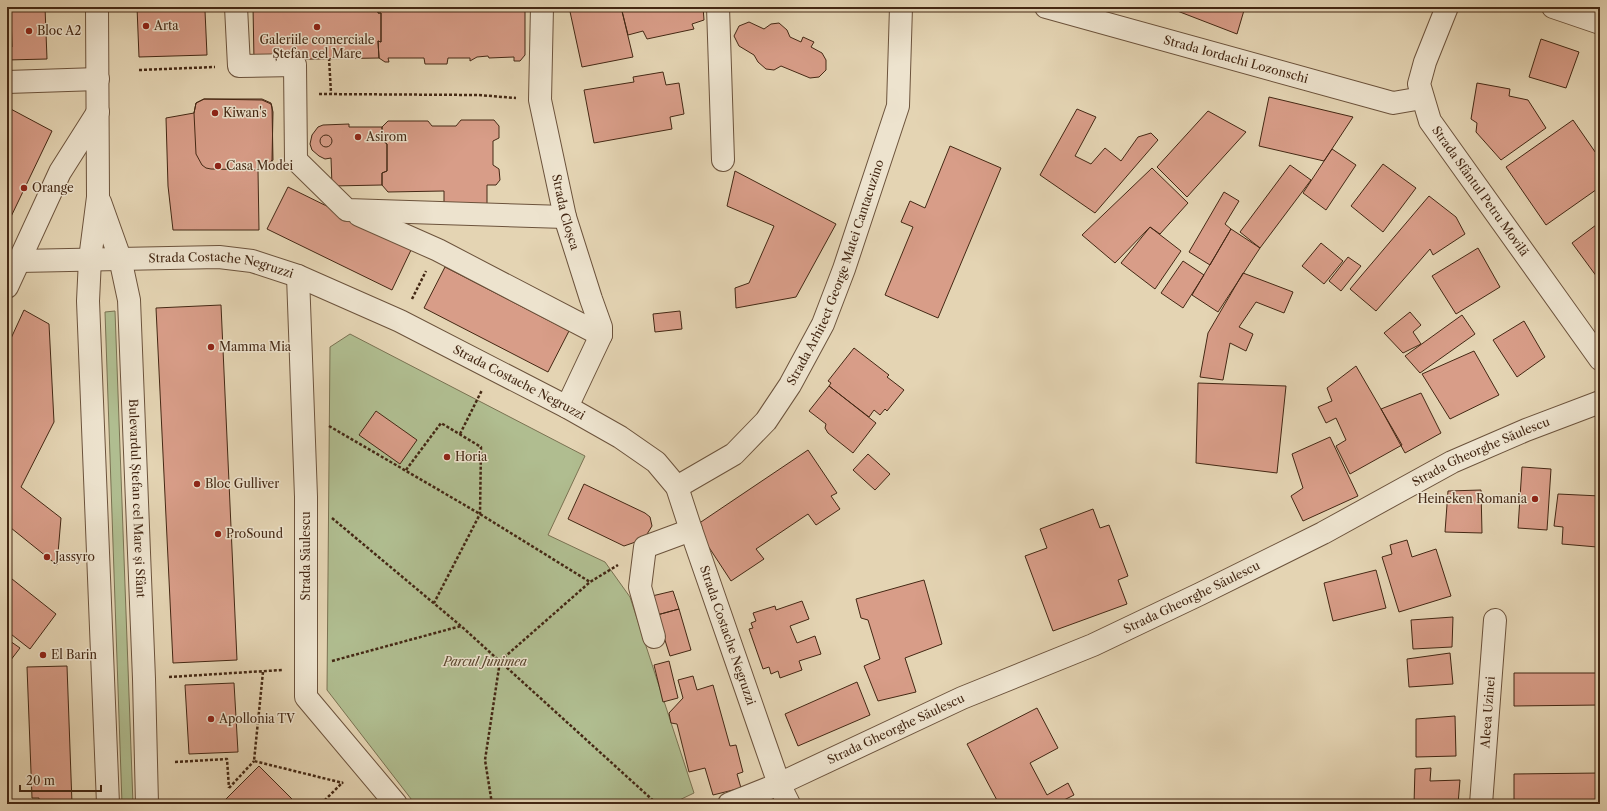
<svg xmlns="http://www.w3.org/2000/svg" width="1607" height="811" font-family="'Libre Caslon Text',serif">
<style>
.green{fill:#b0bd90;stroke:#7a7252}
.building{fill:#d89d88;stroke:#442814}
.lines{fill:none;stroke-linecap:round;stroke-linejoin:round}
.minor-casing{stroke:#6c533c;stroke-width:24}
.path{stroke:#442814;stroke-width:2.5;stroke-dasharray:3 2;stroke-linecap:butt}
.minor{stroke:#ede3ce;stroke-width:22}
.poi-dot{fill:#8f2418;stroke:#ede3ce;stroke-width:1.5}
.labels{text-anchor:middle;stroke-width:3;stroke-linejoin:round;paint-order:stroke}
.poi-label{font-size:12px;fill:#442814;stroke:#ede3ce;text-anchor:start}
.street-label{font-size:12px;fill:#442814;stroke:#ede3ce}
.park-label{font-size:12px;font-style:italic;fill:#5a462d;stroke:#ede3ce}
</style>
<rect width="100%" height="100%" fill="#e4d4b3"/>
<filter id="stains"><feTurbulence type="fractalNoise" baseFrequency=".005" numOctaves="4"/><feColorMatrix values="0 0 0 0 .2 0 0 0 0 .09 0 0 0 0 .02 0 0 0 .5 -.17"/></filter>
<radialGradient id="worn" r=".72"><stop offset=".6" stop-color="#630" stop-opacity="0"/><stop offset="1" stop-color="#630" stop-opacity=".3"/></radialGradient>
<!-- green -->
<path class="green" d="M 115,311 L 133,804 L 122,804 L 105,312 Z
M 350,334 L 585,456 L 548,535 L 605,562 L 630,597 L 694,793 L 671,804 L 415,804 L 327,690 L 330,347 Z"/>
<!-- building -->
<path class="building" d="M 7,7 L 45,7 L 47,59 L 7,60 L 7,48 L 12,47 L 11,15 L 7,15 Z
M 137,7 L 213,7 L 213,10 L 205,11 L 207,55 L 139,57 Z
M 253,7 L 378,7 L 378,13 L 381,13 L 381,42 L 378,41 L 379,58 L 254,60 Z
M 378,7 L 525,7 L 525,55 L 520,61 L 514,61 L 514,57 L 489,58 L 488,56 L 477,57 L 470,61 L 470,58 L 448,58 L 447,64 L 425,64 L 424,58 L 388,58 L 389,62 L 385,62 L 379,58 L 378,41 L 381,42 L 381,13 L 378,13 Z
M 569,7 L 621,7 L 633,57 L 582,67 Z
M 621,7 L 703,7 L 704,20 L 692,24 L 694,29 L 647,39 L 643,31 L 628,35 Z
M 1167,7 L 1245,7 L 1237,34 Z
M 1583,7 L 1600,7 L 1600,18 Z
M 749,22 L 764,29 L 771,24 L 779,23 L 787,30 L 790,37 L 801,42 L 803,37 L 814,42 L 811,47 L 822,53 L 826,60 L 826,70 L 819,77 L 810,78 L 781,66 L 774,70 L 766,69 L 758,62 L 754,55 L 739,46 L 734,36 L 739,26 Z
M 1541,39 L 1579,52 L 1566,88 L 1529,77 Z
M 663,72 L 666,85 L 679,83 L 684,114 L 670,117 L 672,129 L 594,143 L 584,90 L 634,82 L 633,77 Z
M 1477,83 L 1510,89 L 1509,96 L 1528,100 L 1546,128 L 1501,160 L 1476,132 L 1477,123 L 1471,119 Z
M 1269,97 L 1353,117 L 1324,161 L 1259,146 Z
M 204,99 L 262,99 L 271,103 L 272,107 L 273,160 L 267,168 L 258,170 L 259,230 L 173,230 L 168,186 L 166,118 L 194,113 L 196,103 Z
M 204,99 L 262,100 L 271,104 L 273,112 L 272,160 L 267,167 L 258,170 L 211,169 L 206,168 L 202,165 L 196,154 L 194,113 L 196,103 Z
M 7,107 L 52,131 L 7,225 Z
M 1077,109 L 1096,117 L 1075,156 L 1091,164 L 1105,148 L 1121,161 L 1138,137 L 1151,133 L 1158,140 L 1095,213 L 1040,175 Z
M 1208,111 L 1246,132 L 1187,197 L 1157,167 Z
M 461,120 L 494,120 L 499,126 L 499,138 L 493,141 L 493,165 L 499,169 L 500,180 L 496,185 L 487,185 L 487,204 L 444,204 L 444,191 L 388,192 L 382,185 L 382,173 L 387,171 L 387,144 L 382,140 L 382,127 L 388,121 L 428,121 L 432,126 L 456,126 Z
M 1573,120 L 1600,159 L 1600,187 L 1546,225 L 1506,167 Z
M 349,124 L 349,127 L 382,127 L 382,140 L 387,144 L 387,171 L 382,173 L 382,185 L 332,186 L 331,158 L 325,159 L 319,156 L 312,150 L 310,144 L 312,135 L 318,127 L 323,125 Z
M320 141a6 6 0 1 1 12 0a6 6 0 1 1-12 0Z
M 950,146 L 1001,168 L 938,318 L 885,295 L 913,227 L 901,222 L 910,201 L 925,208 Z
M 1332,149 L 1356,165 L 1326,210 L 1303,193 Z
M 1383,164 L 1416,188 L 1383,232 L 1351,206 Z
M 1290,165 L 1311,180 L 1260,248 L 1240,232 Z
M 1152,168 L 1188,203 L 1160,234 L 1150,227 L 1115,263 L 1082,235 Z
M 735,171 L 836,224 L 796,297 L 736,308 L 735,288 L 749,283 L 774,226 L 727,206 Z
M 288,187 L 412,248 L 392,290 L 267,229 Z
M 1224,192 L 1239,201 L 1225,224 L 1231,229 L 1210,265 L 1189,252 Z
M 1429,196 L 1456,217 L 1465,234 L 1433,255 L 1430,249 L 1376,311 L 1350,289 Z
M 1600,222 L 1600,277 L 1597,277 L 1572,243 Z
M 1150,227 L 1181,251 L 1155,289 L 1121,263 Z
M 1231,229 L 1260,248 L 1218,312 L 1192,295 Z
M 1321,243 L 1343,261 L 1324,284 L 1302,266 Z
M 1478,248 L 1500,287 L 1456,314 L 1432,276 Z
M 1348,257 L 1361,266 L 1341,291 L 1329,281 Z
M 1183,261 L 1204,275 L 1183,308 L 1161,293 Z
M 445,267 L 569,331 L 548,372 L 424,308 Z
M 1243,273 L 1293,292 L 1284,313 L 1256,302 L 1239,327 L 1253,334 L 1246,351 L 1230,343 L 1223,380 L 1200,377 L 1208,333 Z
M 221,305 L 237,660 L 173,663 L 156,308 Z
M 24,310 L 49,324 L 54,422 L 21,487 L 61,518 L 57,565 L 11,528 L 7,532 L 7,347 Z
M 680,311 L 682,329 L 655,332 L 653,314 Z
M 1410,312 L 1421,325 L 1413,332 L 1421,344 L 1403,353 L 1384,333 Z
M 1462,315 L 1475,334 L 1420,373 L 1405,356 Z
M 1524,321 L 1545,357 L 1517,377 L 1493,340 Z
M 854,348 L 889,375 L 887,377 L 904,390 L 887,411 L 885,409 L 880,415 L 874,410 L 869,417 L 829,386 L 831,383 L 828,381 Z
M 1474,351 L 1499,395 L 1450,419 L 1422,374 Z
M 1356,366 L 1402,445 L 1350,474 L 1336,446 L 1346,440 L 1336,418 L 1326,423 L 1318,407 L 1332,401 L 1327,388 Z
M 1198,383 L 1286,386 L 1277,473 L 1196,463 Z
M 829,386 L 876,423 L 853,453 L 828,433 L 825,428 L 826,424 L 809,411 Z
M 1421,393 L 1441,433 L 1405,453 L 1381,409 Z
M 376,411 L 417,440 L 400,464 L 359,435 Z
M 1330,437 L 1358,496 L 1303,521 L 1291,496 L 1303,488 L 1292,454 Z
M 808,450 L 837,493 L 831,496 L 840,509 L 816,525 L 808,514 L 756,549 L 764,559 L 731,581 L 695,526 Z
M 868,454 L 890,474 L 875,490 L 853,470 Z
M 1522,467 L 1551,469 L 1547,530 L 1518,528 Z
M 584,484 L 645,513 L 650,517 L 652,526 L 644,539 L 624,546 L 568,519 Z
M 1481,490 L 1482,533 L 1445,532 L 1448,491 Z
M 1558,494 L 1600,496 L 1597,547 L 1562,544 L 1563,527 L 1554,526 Z
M 1093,509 L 1100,528 L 1109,525 L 1128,576 L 1118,580 L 1127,604 L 1053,631 L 1025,556 L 1047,548 L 1040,529 Z
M 1407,540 L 1412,557 L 1436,549 L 1451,596 L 1399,612 L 1382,557 L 1392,554 L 1390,545 Z
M 1376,570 L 1386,608 L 1333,621 L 1324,583 Z
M 7,575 L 56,614 L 30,649 L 7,631 Z
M 924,580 L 942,644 L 905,658 L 916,692 L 878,701 L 864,666 L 880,659 L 868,620 L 861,618 L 856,599 Z
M 673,591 L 679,609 L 657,615 L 652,596 Z
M 802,601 L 809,619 L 790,626 L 797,643 L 815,636 L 821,654 L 799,661 L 802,670 L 780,678 L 778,671 L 771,674 L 769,667 L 763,669 L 749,629 L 753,628 L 751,623 L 756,621 L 753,613 L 775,606 L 776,610 Z
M 679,609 L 691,650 L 670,656 L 657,615 Z
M 1453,617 L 1452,647 L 1413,649 L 1411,620 Z
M 7,639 L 20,648 L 7,665 Z
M 1450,653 L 1453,684 L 1409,687 L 1407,659 Z
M 669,661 L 678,698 L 663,702 L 654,665 Z
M 67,666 L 72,804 L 39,804 L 39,798 L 32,798 L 27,667 Z
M 1514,673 L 1600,673 L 1600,705 L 1514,706 Z
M 693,676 L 697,690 L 713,685 L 730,746 L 736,745 L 743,772 L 737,774 L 741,788 L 713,795 L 705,768 L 689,772 L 677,724 L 671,723 L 669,713 L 683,698 L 678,680 Z
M 857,682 L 870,715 L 798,746 L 785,714 Z
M 234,683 L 238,752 L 189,754 L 185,685 Z
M 1037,708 L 1058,748 L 1030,763 L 1047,795 L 1068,783 L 1074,795 L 1062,801 L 1064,804 L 999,804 L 967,744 Z
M 1455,716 L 1456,756 L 1416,757 L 1416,719 Z
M 259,766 L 297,804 L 221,804 Z
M 1431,768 L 1430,781 L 1460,780 L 1458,804 L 1414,804 L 1415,769 Z
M 1600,773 L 1600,804 L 1514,804 L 1514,774 Z"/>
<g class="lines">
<!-- minor casing -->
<g class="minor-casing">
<g id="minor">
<path d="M 97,7 L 98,197 L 90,259 L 88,301 L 108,804"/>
<path d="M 236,7 L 239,66 L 295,65 L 296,160 L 347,210 L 565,217"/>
<path id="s1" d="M 542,7 L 540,100 L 565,217 L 591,299 L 601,327 L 601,335 L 567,407"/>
<path d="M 718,7 L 723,160"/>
<path id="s2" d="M 1046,7 L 1393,103 L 1422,98"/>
<path id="s3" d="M 1447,7 L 1425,62 L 1419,84 L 1430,121 L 1600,359"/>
<path d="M 1553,7 L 1600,23"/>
<path d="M 7,82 L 98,79"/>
<path id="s4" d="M 100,202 L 120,258 L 129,300 L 144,679 L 147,804"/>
<path d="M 359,215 L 438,250 L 601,335"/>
<path id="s5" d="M 19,261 L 219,257 L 252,261 L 298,276 L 400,321 L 567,407 L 620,437 L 656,462 L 677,487 L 691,530 L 764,741 L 779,784 L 789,804"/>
<path d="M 298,276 L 306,497 L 306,697 L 396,804"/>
<path d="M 7,287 L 60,172 L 98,112"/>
<path id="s6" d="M 677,487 L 734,454 L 766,421 L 790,385 L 823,324 L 844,269 L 898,106 L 901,7"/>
<path d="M 654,637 L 640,587 L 645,547 L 691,530"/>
<path id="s7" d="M 729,804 L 779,784 L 962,698 L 1093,645 L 1200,594 L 1323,533 L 1452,462 L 1526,430 L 1600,402"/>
<path id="s8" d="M 1481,804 L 1495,620"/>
</g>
</g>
<!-- path -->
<path class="path" d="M 329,58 L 331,93
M 139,70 L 215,67
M 319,94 L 478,95 L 516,98
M 412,299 L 426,271
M 329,426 L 480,514 L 590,582
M 460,434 L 482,390
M 406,470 L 441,423 L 481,447 L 480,514 L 434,603
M 332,518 L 461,626 L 657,804
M 332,661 L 461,626
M 263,672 L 254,761 L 343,783
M 169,677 L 282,670
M 175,762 L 227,759 L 229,788
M 229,788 L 254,761
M 321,804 L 343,782
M 492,804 L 485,760 L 500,661 L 590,582 L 618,565"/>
<!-- minor -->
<use href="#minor" class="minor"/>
</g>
<!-- markers -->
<g class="poi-dot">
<circle cx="146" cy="26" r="4"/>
<circle cx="317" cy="27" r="4"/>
<circle cx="29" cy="31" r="4"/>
<circle cx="215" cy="113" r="4"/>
<circle cx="358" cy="137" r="4"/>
<circle cx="218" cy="166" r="4"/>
<circle cx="24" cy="188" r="4"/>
<circle cx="211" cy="347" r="4"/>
<circle cx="447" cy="457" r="4"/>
<circle cx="197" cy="484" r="4"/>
<circle cx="1535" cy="499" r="4"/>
<circle cx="218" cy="534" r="4"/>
<circle cx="47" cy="557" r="4"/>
<circle cx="43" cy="655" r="4"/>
<circle cx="211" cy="719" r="4"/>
</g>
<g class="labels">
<!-- poi labels -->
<g class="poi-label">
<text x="154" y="30">Arta</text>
<text x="37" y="35">Bloc A2</text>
<text x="317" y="44" text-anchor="middle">Galeriile comerciale<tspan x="317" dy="14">Ștefan cel Mare</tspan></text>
<text x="223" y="117">Kiwan's</text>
<text x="366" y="141">Asirom</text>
<text x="226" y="170">Casa Modei</text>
<text x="32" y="192">Orange</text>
<text x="219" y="351">Mamma Mia</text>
<text x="455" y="461">Horia</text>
<text x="205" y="488">Bloc Gulliver</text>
<text x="1527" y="503" text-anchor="end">Heineken Romania</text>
<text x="226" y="538">ProSound</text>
<text x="55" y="561">Jassyro</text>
<text x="51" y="659">El Barin</text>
<text x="219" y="723">Apollonia TV</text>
</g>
<!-- street labels -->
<g class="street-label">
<text dy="4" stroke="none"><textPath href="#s2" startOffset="197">Strada Iordachi Lozonschi</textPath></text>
<text dy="4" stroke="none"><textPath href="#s3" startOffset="207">Strada Sfântul Petru Movilă</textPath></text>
<text dy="4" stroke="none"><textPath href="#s1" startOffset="208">Strada Cloșca</textPath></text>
<text dy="4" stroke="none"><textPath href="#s5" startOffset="203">Strada Costache Negruzzi</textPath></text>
<text dy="4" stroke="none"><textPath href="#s6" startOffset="277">Strada Arhitect George Matei Cantacuzino</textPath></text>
<text dy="4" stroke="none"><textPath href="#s5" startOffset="527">Strada Costache Negruzzi</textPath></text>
<text dy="4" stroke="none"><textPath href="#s7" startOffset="831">Strada Gheorghe Săulescu</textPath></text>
<text dy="4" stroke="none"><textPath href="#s4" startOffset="301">Bulevardul Ștefan cel Mare și Sfânt</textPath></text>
<text transform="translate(306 556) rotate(-90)" y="4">Strada Săulescu</text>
<text dy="4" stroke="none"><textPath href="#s7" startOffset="507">Strada Gheorghe Săulescu</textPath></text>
<text dy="4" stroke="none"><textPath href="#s5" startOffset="875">Strada Costache Negruzzi</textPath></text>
<text dy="4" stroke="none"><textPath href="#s8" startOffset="92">Aleea Uzinei</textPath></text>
<text dy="4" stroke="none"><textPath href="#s7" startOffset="183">Strada Gheorghe Săulescu</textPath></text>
</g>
<!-- park labels -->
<g class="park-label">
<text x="485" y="666">Parcul Junimea</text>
</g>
</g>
<!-- margin -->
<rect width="1607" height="811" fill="none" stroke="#e4d4b3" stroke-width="24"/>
<rect x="8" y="8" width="1591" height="795" fill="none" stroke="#442814" stroke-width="2"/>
<rect x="12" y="12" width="1583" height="787" fill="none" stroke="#442814"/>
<!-- scale -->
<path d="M20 785v6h81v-6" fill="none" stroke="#442814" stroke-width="2"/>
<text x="26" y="785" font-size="12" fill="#442814" stroke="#ede3ce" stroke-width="3" paint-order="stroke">20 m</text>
<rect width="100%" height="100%" filter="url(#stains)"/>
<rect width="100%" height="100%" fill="url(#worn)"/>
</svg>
